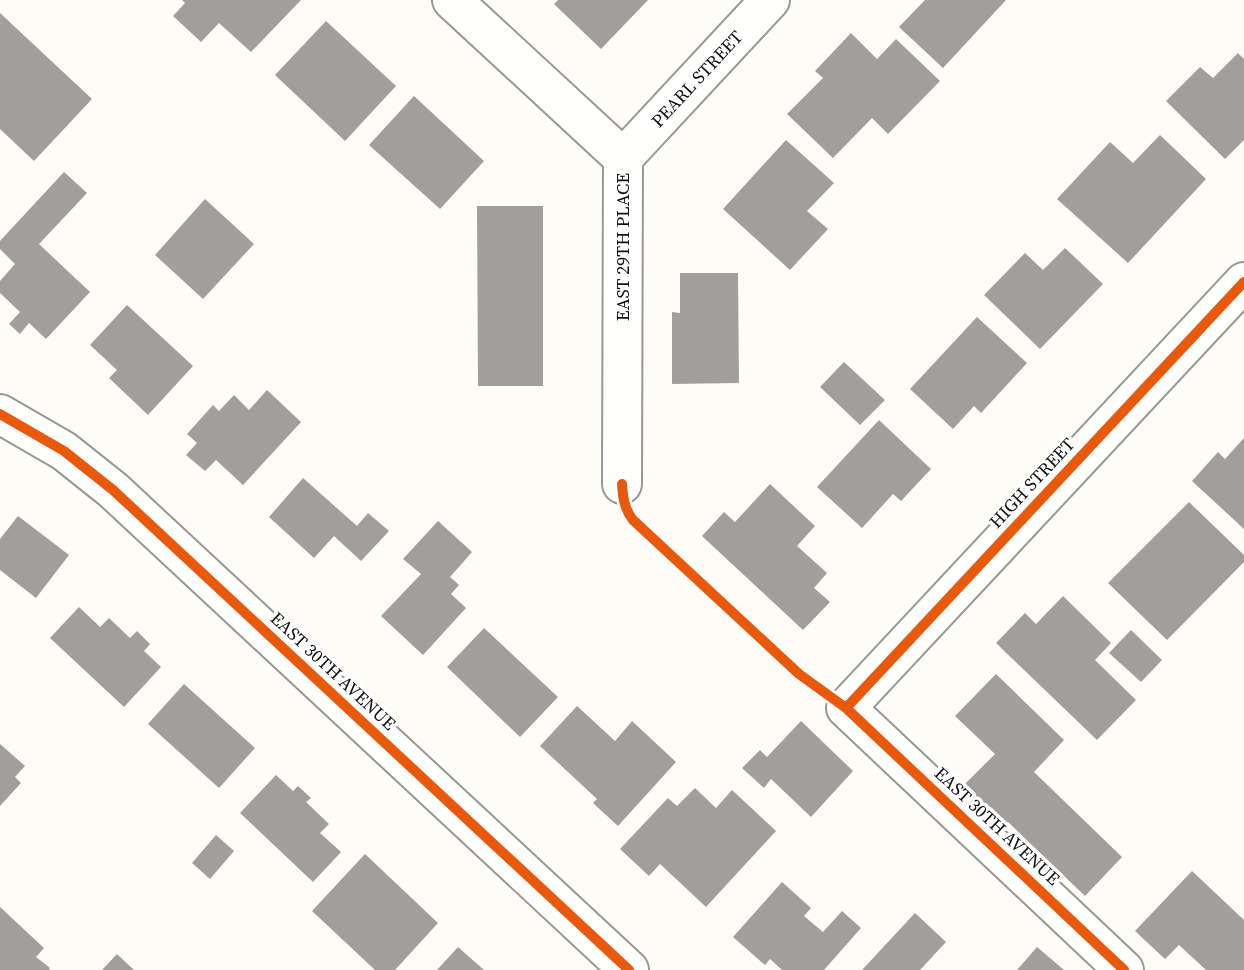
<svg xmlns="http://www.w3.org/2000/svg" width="1244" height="970" font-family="'Source Serif 4',serif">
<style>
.building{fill:#a19f9c}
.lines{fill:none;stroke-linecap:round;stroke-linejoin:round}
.street-casing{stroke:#979795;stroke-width:42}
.street{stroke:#fffffe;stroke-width:38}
.cycleway-casing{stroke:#fff;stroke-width:15}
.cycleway{stroke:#e8590c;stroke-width:10}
.labels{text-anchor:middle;stroke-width:7;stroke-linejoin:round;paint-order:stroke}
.street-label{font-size:18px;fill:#111;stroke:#fff}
</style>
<rect width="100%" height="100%" fill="#fdfcf7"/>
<!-- building -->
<path class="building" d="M 182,0 L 301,0 L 251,52 L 219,23 L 201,42 L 173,16 L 185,3 Z
M 558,0 L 648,0 L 601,49 L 554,4 Z
M 925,0 L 1006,0 L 943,68 L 899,27 Z
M 0,13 L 92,99 L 34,161 L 0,129 Z
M 326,21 L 396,86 L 345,141 L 275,75 Z
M 851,33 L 877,59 L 896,39 L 940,81 L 888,134 L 872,118 L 833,158 L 787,114 L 823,78 L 815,71 Z
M 1238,53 L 1244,59 L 1244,140 L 1225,159 L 1166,101 L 1200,67 L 1213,78 Z
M 414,96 L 484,161 L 440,209 L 369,145 Z
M 1160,135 L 1206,179 L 1128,263 L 1057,199 L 1110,142 L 1133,163 Z
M 786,140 L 834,183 L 807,211 L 828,229 L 790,270 L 723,209 Z
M 64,172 L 87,193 L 39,244 L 90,292 L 46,339 L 29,323 L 20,334 L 9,324 L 20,312 L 0,293 L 0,281 L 15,264 L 0,249 L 0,241 Z
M 205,199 L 254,244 L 203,299 L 155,255 Z
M 477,206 L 543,206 L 543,386 L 478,386 Z
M 1065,248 L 1103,284 L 1040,349 L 984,295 L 1025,253 L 1043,270 Z
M 680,273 L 738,273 L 739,383 L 672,384 L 672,312 L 680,313 Z
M 127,305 L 193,366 L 148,415 L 109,378 L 117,370 L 90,345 Z
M 977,317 L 1027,363 L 981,413 L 974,406 L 953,429 L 910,389 Z
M 844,362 L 885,400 L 860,425 L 820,387 Z
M 267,390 L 301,422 L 243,485 L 216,460 L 205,471 L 186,455 L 197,443 L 187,434 L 213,405 L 219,411 L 234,395 L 249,410 Z
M 879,420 L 931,469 L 901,501 L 893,494 L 862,528 L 817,487 Z
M 1244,438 L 1244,529 L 1192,481 L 1218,452 L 1225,459 Z
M 303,478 L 357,526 L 368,513 L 389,531 L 361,561 L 334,536 L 314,558 L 269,517 Z
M 770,484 L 815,526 L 797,546 L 827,573 L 814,588 L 830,602 L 803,630 L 702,536 L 724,512 L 735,522 Z
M 1189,502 L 1244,555 L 1244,562 L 1167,640 L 1108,583 Z
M 18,516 L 69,555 L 36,598 L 0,570 L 0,539 Z
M 438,521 L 472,552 L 450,577 L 459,585 L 451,594 L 466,608 L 423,655 L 381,616 L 421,574 L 403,559 Z
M 1063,596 L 1111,643 L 1095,660 L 1136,700 L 1097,740 L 996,643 L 1025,613 L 1036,624 Z
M 79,607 L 100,627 L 109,618 L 130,638 L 137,631 L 150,644 L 144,651 L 161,667 L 124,707 L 50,638 Z
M 484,628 L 558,697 L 520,737 L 447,667 Z
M 1131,630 L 1162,660 L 1141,682 L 1109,653 Z
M 996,674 L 1064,740 L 1034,772 L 1122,857 L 1085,896 L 1008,822 L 1000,830 L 959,790 L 995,754 L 955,716 Z
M 184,684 L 255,748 L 219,788 L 148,724 Z
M 577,706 L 615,741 L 632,721 L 676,762 L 618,826 L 593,803 L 597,799 L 540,746 Z
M 801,721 L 853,771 L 811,817 L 771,779 L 764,788 L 742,768 L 760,750 L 767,757 Z
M 0,744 L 25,766 L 15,777 L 21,783 L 0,806 Z
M 276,775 L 293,791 L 298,786 L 311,798 L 306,802 L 329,824 L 320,833 L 341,852 L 313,882 L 240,813 Z
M 695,788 L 716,808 L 732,790 L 776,831 L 706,907 L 660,864 L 649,876 L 620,849 L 668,798 L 677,806 Z
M 216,835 L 234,851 L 210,879 L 192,863 Z
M 365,854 L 438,923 L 395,970 L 375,970 L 312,911 Z
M 1192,871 L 1244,920 L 1244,970 L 1206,970 L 1179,945 L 1165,959 L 1135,931 Z
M 782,882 L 811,908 L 804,916 L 823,932 L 842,911 L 861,928 L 824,970 L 782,970 L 770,959 L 765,965 L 733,937 Z
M 0,907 L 44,948 L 36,957 L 50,968 L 49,970 L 0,970 Z
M 915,913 L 946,942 L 920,970 L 862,970 Z
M 458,947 L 484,970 L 437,970 Z
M 1037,947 L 1064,970 L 1017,970 Z
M 117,954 L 134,970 L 102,970 Z"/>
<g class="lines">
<!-- street casing -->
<g class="street-casing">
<path id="street" d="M 452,0 L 623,158 L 622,484
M 623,158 L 770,0
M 0,414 L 64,451 L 113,490 L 629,970
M 1124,970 L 846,708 L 1244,282"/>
</g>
<!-- street -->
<use href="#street" class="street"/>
<!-- cycleway casing -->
<g class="cycleway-casing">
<path id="cycleway" d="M 0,414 L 64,451 L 113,490 L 629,970
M 622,484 C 623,498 624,508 633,520 L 799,674 L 846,708 L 1124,970
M 846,708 L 1244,282"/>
</g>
<!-- cycleway -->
<use href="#cycleway" class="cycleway"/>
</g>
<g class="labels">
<!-- street labels -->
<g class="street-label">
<text transform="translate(697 79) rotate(-47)" y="6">PEARL STREET</text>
<text transform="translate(623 247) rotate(-90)" y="6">EAST 29TH PLACE</text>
<text transform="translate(1032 483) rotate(-47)" y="6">HIGH STREET</text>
<text transform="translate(333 671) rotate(43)" y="6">EAST 30TH AVENUE</text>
<text transform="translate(997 826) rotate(43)" y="6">EAST 30TH AVENUE</text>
</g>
</g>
</svg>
